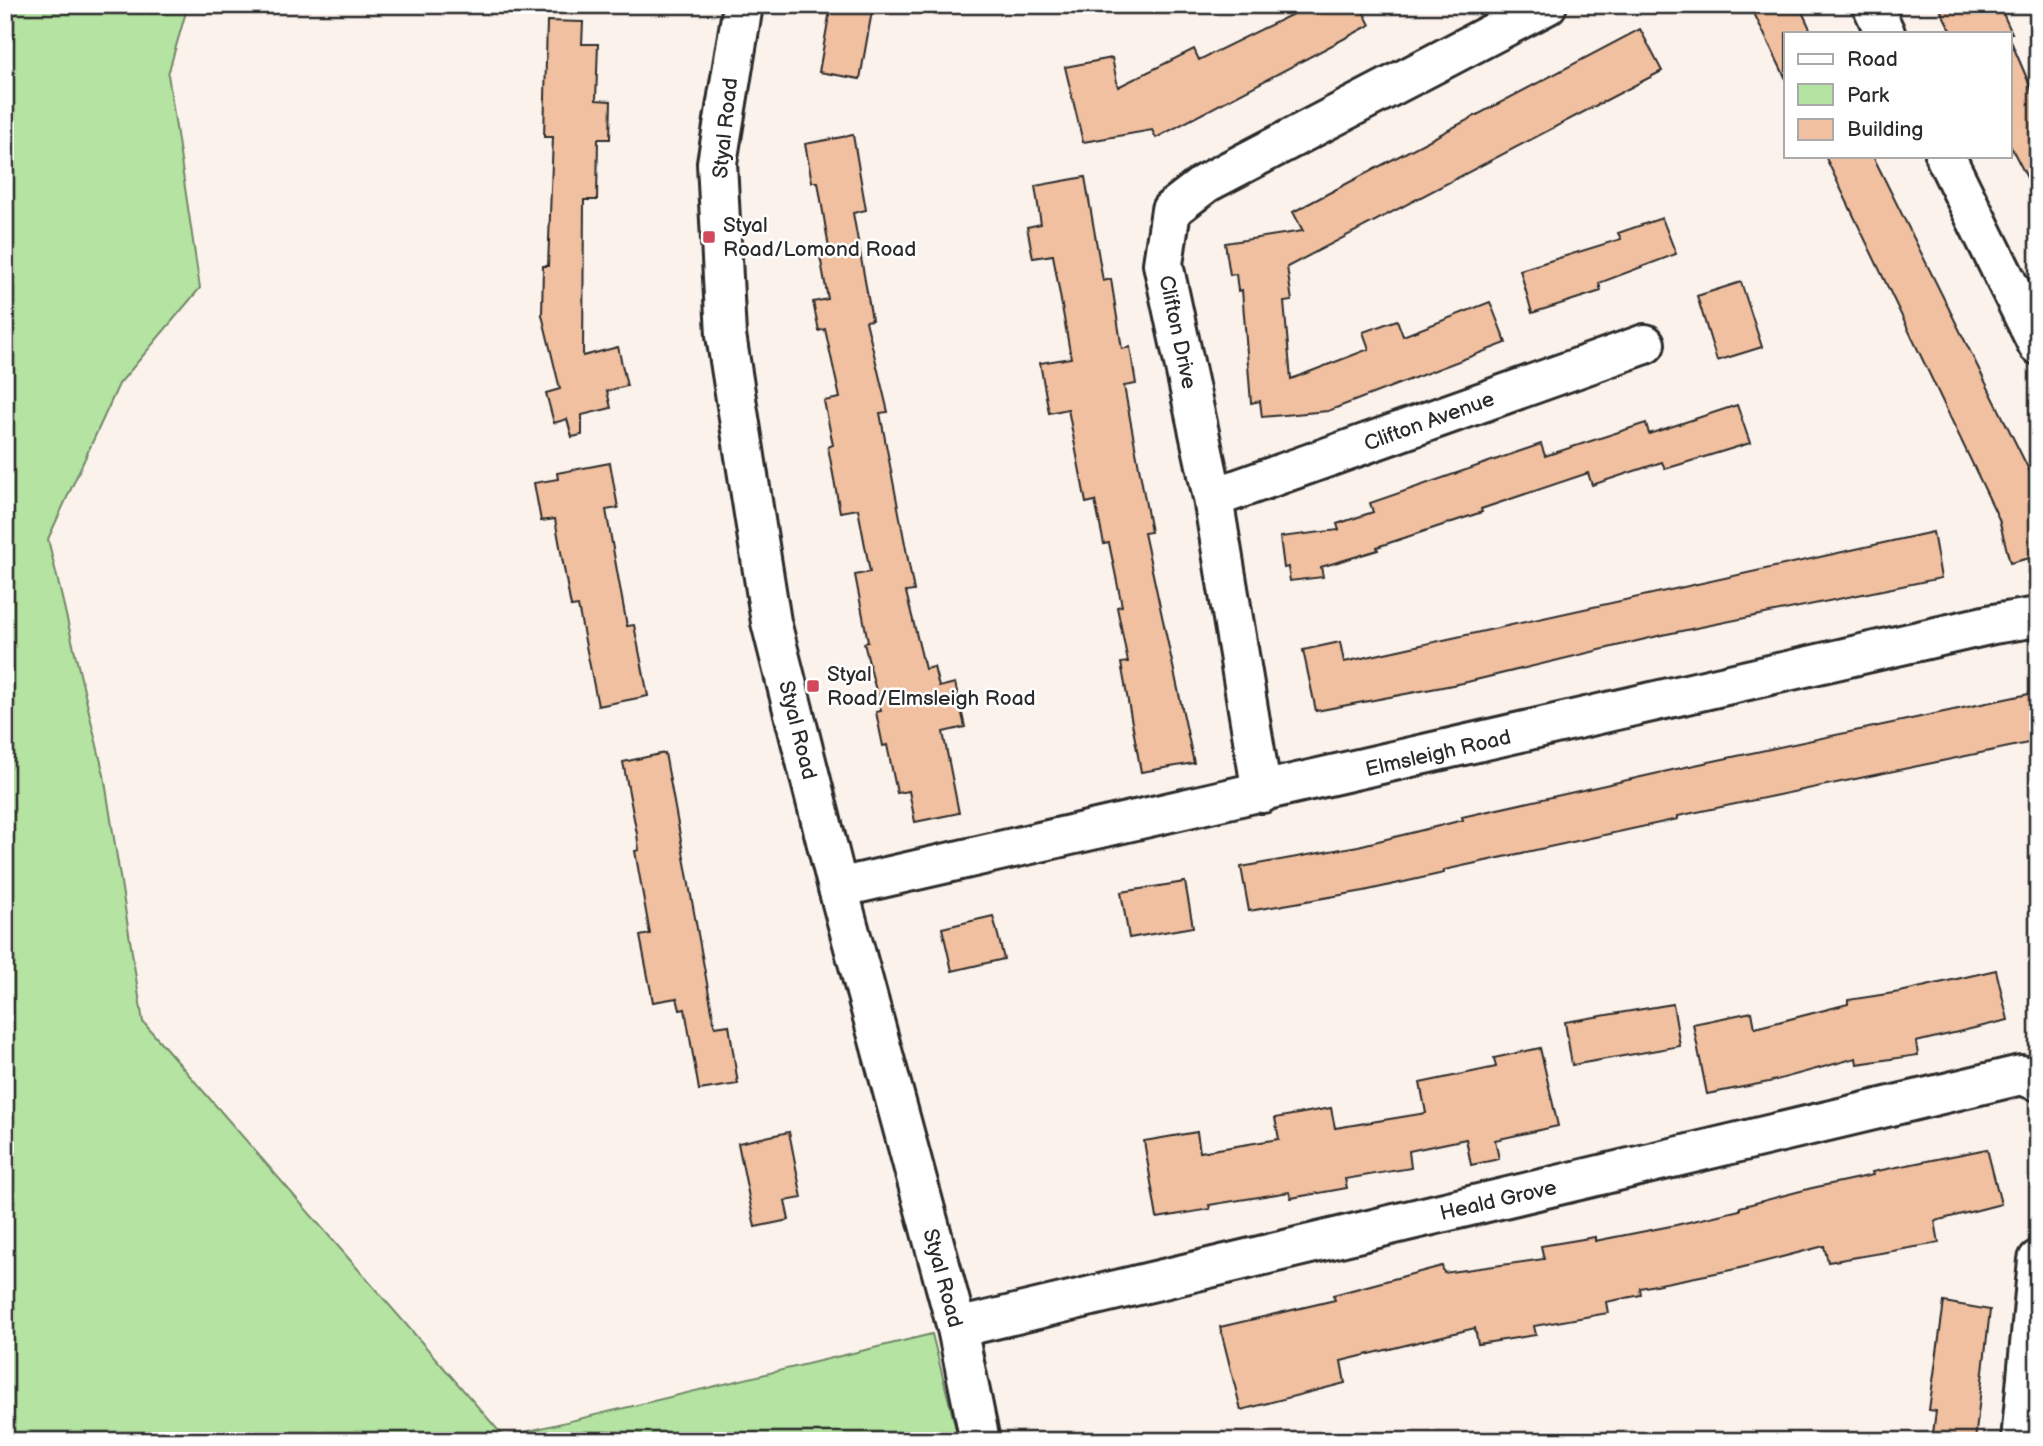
<svg xmlns="http://www.w3.org/2000/svg" width="2043" height="1446" font-family="'Balsamiq Sans',sans-serif">
<style>
.green{fill:#b4e3a2;stroke:#708766;stroke-width:2}
.building{fill:#f0c0a0;stroke:#2b2b2b;stroke-width:2}
.lines{fill:none;stroke-linecap:round;stroke-linejoin:round}
.street-casing{stroke:#2b2b2b;stroke-width:44}
.secondary-casing{stroke:#2b2b2b;stroke-width:44}
.street{stroke:#fff;stroke-width:38}
.secondary{stroke:#fff;stroke-width:38}
.poi-dot{fill:#d1495b;stroke:#fff;stroke-width:2.5}
.labels{text-anchor:middle;stroke-width:5;stroke-linejoin:round;paint-order:stroke}
.street-label{font-size:21px;fill:#2b2b2b;stroke:#fff}
.poi-label{font-size:21px;fill:#2b2b2b;stroke:#fff;text-anchor:start}
</style>
<rect width="100%" height="100%" fill="#fcf2ec"/>
<filter id="ink" filterUnits="userSpaceOnUse"><feTurbulence type="fractalNoise" baseFrequency=".0143" numOctaves="2"/><feDisplacementMap in="SourceGraphic" scale="14" xChannelSelector="R" yChannelSelector="G"/><feConvolveMatrix kernelMatrix="1 2 1 2 8 2 1 2 1" color-interpolation-filters="sRGB"/></filter>
<g filter="url(#ink)">
<!-- green -->
<path class="green" d="M 5,5 L 188,5 L 168,74 L 200,288 L 119,384 L 48,539 L 104,775 L 143,1022 L 504,1437 L 932,1334 L 959,1441 L 5,1441 Z"/>
<!-- building -->
<path class="building" d="M 831,5 L 872,11 L 860,79 L 819,72 Z
M 1311,5 L 1360,5 L 1370,25 L 1156,138 L 1152,130 L 1083,142 L 1065,67 L 1112,58 L 1118,87 L 1194,49 L 1199,60 Z
M 1750,5 L 1799,5 L 1812,33 L 1786,33 L 1786,79 Z
M 1938,5 L 1999,5 L 2012,33 L 1952,33 Z
M 547,21 L 583,22 L 582,44 L 598,44 L 596,100 L 611,101 L 610,139 L 598,139 L 597,200 L 584,200 L 583,356 L 618,347 L 627,386 L 607,391 L 611,408 L 582,415 L 582,435 L 572,437 L 567,419 L 554,423 L 546,393 L 560,389 L 542,315 L 543,266 L 548,266 L 553,137 L 544,137 Z
M 1640,29 L 1662,71 L 1287,267 L 1292,301 L 1284,302 L 1291,379 L 1369,349 L 1363,332 L 1397,320 L 1403,336 L 1490,302 L 1506,343 L 1328,411 L 1262,417 L 1260,401 L 1251,403 L 1242,290 L 1238,291 L 1236,274 L 1230,275 L 1225,243 L 1303,231 L 1293,212 Z
M 2010,39 L 2038,104 L 2038,199 L 2010,145 Z
M 853,135 L 866,210 L 853,213 L 872,320 L 866,321 L 888,412 L 880,413 L 914,591 L 906,592 L 925,669 L 934,667 L 939,687 L 955,683 L 965,727 L 943,732 L 959,813 L 915,822 L 909,791 L 897,793 L 887,745 L 883,746 L 876,712 L 881,711 L 864,643 L 868,642 L 855,575 L 870,572 L 858,509 L 840,512 L 828,447 L 833,445 L 824,401 L 840,398 L 825,329 L 819,331 L 813,302 L 828,299 L 820,256 L 830,254 L 818,182 L 812,182 L 805,144 Z
M 1825,156 L 1873,156 L 2038,488 L 2038,556 L 2010,563 L 1999,519 Z
M 1085,177 L 1103,281 L 1111,279 L 1122,349 L 1130,347 L 1136,384 L 1124,386 L 1151,532 L 1144,533 L 1194,763 L 1141,772 L 1121,663 L 1128,662 L 1117,607 L 1122,606 L 1109,543 L 1104,544 L 1095,501 L 1086,503 L 1068,409 L 1049,413 L 1040,363 L 1071,358 L 1053,255 L 1033,258 L 1027,227 L 1041,224 L 1035,186 Z
M 1662,218 L 1676,254 L 1599,283 L 1601,291 L 1532,313 L 1520,270 L 1621,239 L 1618,233 Z
M 1741,282 L 1762,347 L 1717,361 L 1697,296 Z
M 1737,405 L 1750,443 L 1665,469 L 1662,462 L 1592,485 L 1588,473 L 1481,509 L 1482,512 L 1377,547 L 1378,550 L 1321,567 L 1323,577 L 1290,581 L 1288,567 L 1284,568 L 1280,537 L 1339,530 L 1337,524 L 1373,512 L 1370,503 L 1541,444 L 1545,456 L 1646,423 L 1649,434 Z
M 610,463 L 618,508 L 606,510 L 627,626 L 634,625 L 648,696 L 598,706 L 578,606 L 571,607 L 555,519 L 541,521 L 534,483 L 558,479 L 557,473 Z
M 1933,532 L 1941,578 L 1662,635 L 1463,683 L 1316,711 L 1303,650 L 1340,642 L 1344,662 Z
M 2038,692 L 2038,741 L 1678,816 L 1678,819 L 1444,870 L 1444,873 L 1364,891 L 1249,911 L 1241,867 L 1358,846 L 1463,820 L 1462,817 L 1690,766 Z
M 665,753 L 715,1027 L 729,1025 L 738,1084 L 699,1090 L 685,1009 L 680,1010 L 677,998 L 653,1002 L 640,936 L 650,934 L 635,851 L 639,850 L 637,834 L 623,762 Z
M 1185,882 L 1193,927 L 1129,938 L 1121,892 Z
M 993,916 L 1004,959 L 952,971 L 942,928 Z
M 1996,970 L 2008,1020 L 1916,1042 L 1918,1055 L 1857,1064 L 1856,1058 L 1769,1082 L 1707,1094 L 1693,1024 L 1752,1012 L 1755,1028 L 1848,1004 L 1848,1000 L 1900,992 Z
M 1673,1004 L 1680,1046 L 1572,1065 L 1565,1022 Z
M 1540,1048 L 1558,1126 L 1495,1140 L 1499,1159 L 1471,1165 L 1466,1139 L 1409,1151 L 1411,1168 L 1345,1179 L 1347,1188 L 1291,1198 L 1289,1192 L 1209,1205 L 1210,1209 L 1157,1218 L 1144,1141 L 1197,1132 L 1200,1152 L 1279,1139 L 1275,1118 L 1331,1108 L 1335,1128 L 1426,1113 L 1420,1083 L 1496,1067 L 1494,1058 Z
M 789,1132 L 802,1198 L 785,1201 L 789,1220 L 755,1227 L 738,1143 Z
M 1987,1149 L 2001,1204 L 1935,1221 L 1939,1243 L 1828,1262 L 1824,1246 L 1736,1269 L 1640,1288 L 1641,1295 L 1606,1302 L 1608,1313 L 1534,1326 L 1536,1335 L 1478,1344 L 1475,1328 L 1341,1361 L 1345,1383 L 1241,1410 L 1220,1327 L 1335,1300 L 1333,1295 L 1442,1266 L 1444,1273 L 1544,1259 L 1541,1246 L 1595,1237 L 1595,1241 L 1676,1225 L 1740,1210 L 1740,1207 L 1812,1188 L 1873,1175 L 1872,1172 Z
M 1944,1302 L 1990,1310 L 1975,1441 L 1932,1441 L 1936,1411 L 1929,1410 Z"/>
<g class="lines">
<!-- street casing -->
<g class="street-casing">
<path id="street" d="M 1872,5 L 1885,33
M 1945,156 L 2038,345
M 1213,498 L 1645,344
M 1262,793 L 1213,498 L 1163,264 L 1171,210 L 1206,183 L 1547,5
M 838,888 L 1993,624 L 2038,617
M 957,1328 L 2021,1075 L 2038,1081
M 2021,1441 L 2038,1260"/>
</g>
<!-- secondary casing -->
<g class="secondary-casing">
<path id="secondary" d="M 743,5 L 717,163 L 726,335 L 771,622 L 838,888 L 957,1328 L 980,1441"/>
</g>
<!-- street -->
<use href="#street" class="street"/>
<!-- secondary -->
<use href="#secondary" class="secondary"/>
</g>
</g>
<!-- markers -->
<g class="poi-dot">
<rect x="702" y="230" width="14" height="14" rx="3.5"/>
<rect x="806" y="679" width="14" height="14" rx="3.5"/>
</g>
<g class="labels">
<!-- street labels -->
<g class="street-label">
<text transform="translate(725 128) rotate(-84)" y="7">Styal Road</text>
<text transform="translate(1178 332) rotate(78)" y="7">Clifton Drive</text>
<text transform="translate(1429 421) rotate(-20)" y="7">Clifton Avenue</text>
<text transform="translate(798 730) rotate(76)" y="7">Styal Road</text>
<text transform="translate(1438 753) rotate(-13)" y="7">Elmsleigh Road</text>
<text transform="translate(1498 1200) rotate(-13)" y="7">Heald Grove</text>
<text transform="translate(943 1278) rotate(75)" y="7">Styal Road</text>
</g>
<!-- poi labels -->
<g class="poi-label">
<text x="723" y="232">Styal<tspan x="723" dy="24">Road/Lomond Road</tspan></text>
<text x="827" y="681">Styal<tspan x="827" dy="24">Road/Elmsleigh Road</tspan></text>
</g>
</g>
<!-- margin -->
<rect width="2043" height="1446" fill="none" stroke="#fff" stroke-width="28"/>
<rect x="14" y="14" width="2015" height="1418" fill="none" stroke="#2b2b2b" stroke-width="2.5" filter="url(#ink)"/>
<!-- legend -->
<rect x="1784" y="32" width="228" height="126" fill="#ffffff" stroke="#aaaaaa" stroke-width="2"/>
<rect x="1798" y="54" width="35" height="10" fill="#ffffff" stroke="#aaaaaa" stroke-width="2"/>
<text x="1847" y="66" font-size="21" fill="#2b2b2b">Road</text>
<rect x="1798" y="84" width="35" height="21" fill="#b4e3a2" stroke="#aaaaaa" stroke-width="2"/>
<text x="1847" y="102" font-size="21" fill="#2b2b2b">Park</text>
<rect x="1798" y="119" width="35" height="21" fill="#f0c0a0" stroke="#aaaaaa" stroke-width="2"/>
<text x="1847" y="136" font-size="21" fill="#2b2b2b">Building</text>
</svg>
